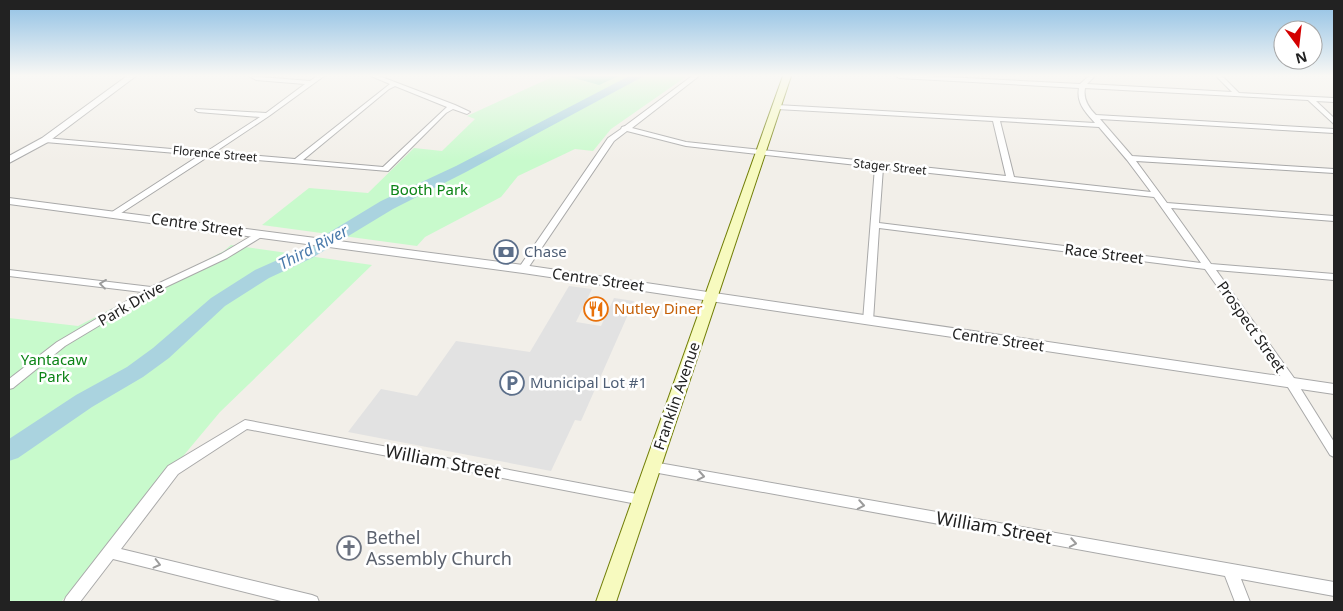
<svg xmlns="http://www.w3.org/2000/svg" width="1343" height="611" font-family="'Noto Sans',sans-serif">
<style>
.park{fill:#c8facc}
.pitch{fill:#88e0be}
.parking{fill:#e2e2e2}
.lines{fill:none;stroke-linecap:round;stroke-linejoin:round}
.river{fill:#aad3df;fill-rule:evenodd}
.minor-casing{stroke:#a9a9a9;stroke-width:2}
.tertiary-casing{stroke:#a9a9a9;stroke-width:2}
.secondary-casing{stroke:#707d05;stroke-width:2}
.minor{fill:#fff;fill-rule:evenodd}
.tertiary{fill:#fff;fill-rule:evenodd}
.secondary{fill:#f7fabf;fill-rule:evenodd}
.oneway{stroke:#9c9c9c}
.labels{text-anchor:middle;stroke-width:5;stroke-linejoin:round;paint-order:stroke}
.far-street-label{font-size:12px;fill:#222;stroke:#fff}
.park-label{font-size:15px;fill:#0c8416;stroke:#fff}
.street-label{font-size:15px;fill:#222;stroke:#fff}
.service-label{font-size:15px;fill:#4e5e75;stroke:#fff;text-anchor:start}
.food-label{font-size:15px;fill:#c56008;stroke:#fff;text-anchor:start}
.water-label{font-size:16px;font-style:italic;fill:#4a7aab;stroke:#fff}
.near-street-label{font-size:18px;fill:#222;stroke:#fff}
.near-worship-label{font-size:18px;fill:#5b616d;stroke:#fff;text-anchor:start}
</style>
<rect width="100%" height="100%" fill="#f2efe9"/>
<!-- park -->
<path class="park" d="M 554,76 L 687,76 L 611,129 L 593,151 L 575,149 L 518,176 L 501,197 L 425,237 L 417,246 L 262,225 L 309,188 L 368,193 L 414,148 L 442,151 L 475,119 L 467,116 Z
M 231,245 L 372,265 L 220,412 L 61,602 L 9,602 L 9,318 L 78,326 L 224,251 Z"/>
<!-- pitch -->
<path class="pitch" d="M 567,76 L 619,76 L 599,85 Z"/>
<!-- parking -->
<path class="parking" d="M 569,286 L 592,289 L 576,322 L 601,326 L 614,298 L 634,301 L 581,421 L 575,420 L 551,471 L 348,432 L 381,389 L 417,396 L 456,341 L 530,352 Z"/>
<g class="lines">
<!-- river -->
<path class="river" d="M 629,76 L 644,76 L 466,172 L 393,209 L 312,258 L 269,278 L 225,306 L 169,358 L 143,377 L 92,407 L 18,458 L 9,461 L 9,439 L 76,395 L 127,367 L 153,348 L 211,298 L 255,270 L 300,250 L 381,201 L 456,166 Z"/>
<!-- minor casing -->
<g class="minor-casing">
<path id="minor" d="M 249,76 L 310,81 L 317,76 L 324,76 L 269,116 L 215,152 L 295,159 L 390,84 L 371,76 L 379,76 L 455,105 L 470,112 L 467,114 L 453,109 L 446,113 L 388,171 L 209,156 L 115,217 L 112,216 L 112,212 L 200,155 L 45,142 L 41,140 L 45,138 L 206,152 L 260,117 L 198,112 L 195,110 L 196,109 L 266,113 L 305,84 L 256,80 ZM 395,86 L 447,107 L 383,167 L 303,160 L 389,89 Z
M 692,76 L 699,76 L 632,128 L 686,142 L 1006,176 L 993,121 L 777,109 L 774,107 L 777,105 L 1095,123 C 1086,113 1076,103 1079,88 L 899,78 L 896,76 L 928,76 L 1080,84 L 1089,76 L 1095,76 L 1087,84 L 1232,92 L 1216,76 L 1222,76 L 1239,93 L 1334,98 L 1334,102 L 1316,101 L 1334,118 L 1334,124 L 1308,100 L 1085,88 C 1083,99 1088,107 1096,115 L 1334,129 L 1334,133 L 1100,119 L 1132,156 L 1334,169 L 1334,173 L 1136,161 L 1167,203 L 1334,216 L 1334,221 L 1171,208 L 1211,264 L 1334,274 L 1334,280 L 1216,270 L 1294,378 L 1334,442 L 1334,457 L 1330,455 L 1286,384 L 1205,269 L 879,228 L 873,321 L 868,324 L 864,323 L 863,321 L 875,167 L 686,146 L 627,131 L 614,141 L 526,271 L 520,271 L 518,269 L 608,138 L 621,129 L 622,127 L 625,126 ZM 1000,121 L 1099,127 L 1127,160 L 1151,192 L 1014,177 ZM 883,168 L 1154,197 L 1201,263 L 879,223 Z
M 260,231 L 263,232 L 264,234 L 263,236 L 227,258 L 155,292 L 65,346 L 13,388 L 9,389 L 9,379 L 57,342 L 142,292 L 9,276 L 9,270 L 151,287 L 221,254 Z
M 245,420 L 642,495 L 647,496 L 649,500 L 647,504 L 642,505 L 247,429 L 178,474 L 121,549 L 312,595 L 317,597 L 319,602 L 285,602 L 113,559 L 80,602 L 64,602 L 66,597 L 168,466 Z
M 653,462 L 1334,582 L 1334,596 L 1241,579 L 1250,602 L 1235,602 L 1225,576 L 653,472 L 648,471 L 647,467 L 648,463 Z"/>
</g>
<!-- tertiary casing -->
<g class="tertiary-casing">
<path id="tertiary" d="M 127,76 L 136,76 L 48,142 L 9,163 L 9,156 L 42,138 Z
M 9,198 L 523,265 L 1334,384 L 1334,394 L 523,273 L 9,204 Z"/>
</g>
<!-- secondary casing -->
<g class="secondary-casing">
<path id="secondary" d="M 783,76 L 791,76 L 616,602 L 596,602 Z"/>
</g>
<!-- minor -->
<use href="#minor" class="minor"/>
<!-- tertiary -->
<use href="#tertiary" class="tertiary"/>
<!-- secondary -->
<use href="#secondary" class="secondary"/>
</g>
<!-- one-way arrows -->
<defs><path id="oneway-chevron" d="M-2-3.5L2.5 0L-2 3.5" fill="none" stroke-width="1.6" stroke-linecap="round" stroke-linejoin="round" transform="scale(1.25)"/></defs>
<g class="oneway">
<use href="#oneway-chevron" transform="translate(103 284) rotate(-173)"/>
<use href="#oneway-chevron" transform="translate(701 476) rotate(10)"/>
<use href="#oneway-chevron" transform="translate(861 505) rotate(10)"/>
<use href="#oneway-chevron" transform="translate(1073 543) rotate(10)"/>
<use href="#oneway-chevron" transform="translate(157 564) rotate(14)"/>
</g>
<!-- sky -->
<linearGradient id="sky" x2="0" y2="1"><stop stop-color="#8fc0e4"/><stop offset="0.47" stop-color="#f9f8f5"/><stop offset="1" stop-color="#f9f8f5" stop-opacity="0"/></linearGradient>
<rect width="1343" height="161" fill="url(#sky)"/>
<!-- icons -->
<defs>
<g id="bank-ring" transform="scale(1.25)"><circle r="9.5" fill="#fff" stroke="#5c6f8a" stroke-width="1.5"/><path d="M-6-4H6V4H-6ZM0-2.3a2.3 2.3 0 1 0 0 4.6a2.3 2.3 0 1 0 0-4.6Z" fill="#5c6f8a"/></g>
<g id="restaurant-ring" transform="scale(1.25)"><circle r="9.5" fill="#fff" stroke="#e8710a" stroke-width="1.5"/><path d="M-5-6h1v4h1v-4h1v4h1v-4h1v5L-1.5 .5V6h-2V.5L-5-1ZM5-6V6H3V1.5H1.5Q1.5-4 5-6Z" fill="#e8710a"/></g>
<g id="parking-ring" transform="scale(1.25)"><circle r="9.5" fill="#fff" stroke="#5c6f8a" stroke-width="1.5"/><path d="M-3.5-5.5H1a3.5 3.5 0 0 1 0 7H-1V5.5H-3.5ZM-1-3.4V-.6H.8a1.4 1.4 0 0 0 0-2.8Z" fill="#5c6f8a"/></g>
<g id="church-ring" transform="scale(1.25)"><circle r="9.5" fill="#fff" stroke="#6b7280" stroke-width="1.5"/><path d="M-1.2-6h2.4v3.5h3.3v2.4h-3.3V6h-2.4V-.1h-3.3v-2.4h3.3Z" fill="#6b7280"/></g>
</defs>
<g fill-rule="evenodd">
<use href="#bank-ring" x="506" y="252"/>
<use href="#restaurant-ring" x="596" y="309"/>
<use href="#parking-ring" x="512" y="383"/>
<use href="#church-ring" x="349" y="548"/>
</g>
<g class="labels">
<!-- far-street labels -->
<g class="far-street-label">
<text transform="translate(215 154) rotate(5)" y="4">Florence Street</text>
<text transform="translate(890 167) rotate(6)" y="4">Stager Street</text>
</g>
<!-- park labels -->
<g class="park-label">
<text x="429" y="195">Booth Park</text>
<text x="54" y="365">Yantacaw<tspan x="54" dy="17">Park</tspan></text>
</g>
<!-- street labels -->
<g class="street-label">
<text transform="translate(197 225) rotate(8)" y="5">Centre Street</text>
<text transform="translate(1104 254) rotate(7)" y="5">Race Street</text>
<text transform="translate(598 280) rotate(8)" y="5">Centre Street</text>
<text transform="translate(131 304) rotate(-30)" y="5">Park Drive</text>
<text transform="translate(1251 327) rotate(55)" y="5">Prospect Street</text>
<text transform="translate(998 340) rotate(8)" y="5">Centre Street</text>
<text transform="translate(677 396) rotate(-71)" y="5">Franklin Avenue</text>
</g>
<!-- service labels -->
<g class="service-label">
<text x="524" y="257">Chase</text>
<text x="530" y="388">Municipal Lot #1</text>
</g>
<!-- food labels -->
<g class="food-label">
<text x="614" y="314">Nutley Diner</text>
</g>
<!-- water labels -->
<g class="water-label">
<text transform="translate(313 247) rotate(-28)" y="6">Third River</text>
</g>
<!-- near-street labels -->
<g class="near-street-label">
<text transform="translate(443 462) rotate(11)" y="6">William Street</text>
<text transform="translate(994 528) rotate(10)" y="6">William Street</text>
</g>
<!-- near-worship labels -->
<g class="near-worship-label">
<text x="366" y="544">Bethel<tspan x="366" dy="21">Assembly Church</tspan></text>
</g>
</g>
<!-- border -->
<rect width="1343" height="611" fill="none" stroke="#222222" stroke-width="20"/>
<!-- north arrow -->
<g transform="translate(1298 45) rotate(165)"><circle r="24" fill="#ffffff" stroke="#a7a7a7"/>
<path d="M0-4L9 19L0 12L-9 19Z" fill="#d40000"/>
<text y="-8" font-size="14" font-weight="bold" text-anchor="middle" fill="#222222">N</text>
</g>
</svg>
